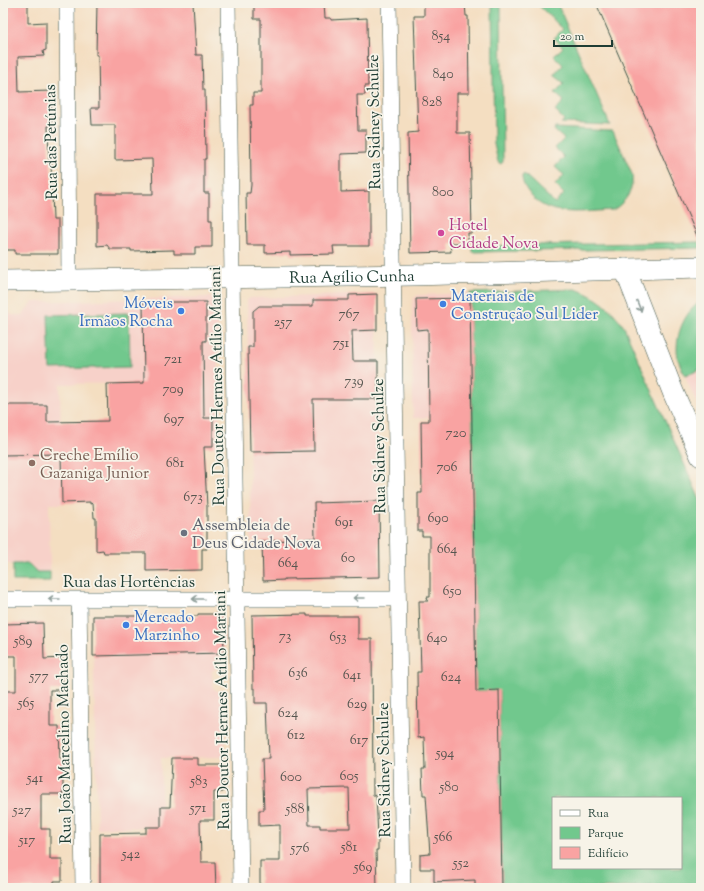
<svg xmlns="http://www.w3.org/2000/svg" width="704" height="891" font-family="'Sorts Mill Goudy',serif">
<style>
.built{fill:#f7d1c9}
.industrial{fill:#d2bfc1}
.green{fill:#71c88d;stroke:#488260;fill-rule:evenodd}
.building{fill:#f9a3a2;fill-rule:evenodd}
.lines{fill:none;stroke-linecap:round;stroke-linejoin:round}
.street-casing{stroke:#3f5549;stroke-width:16}
.secondary-casing{stroke:#3f5549;stroke-width:22}
.street{stroke:#fff;stroke-width:15}
.secondary{stroke:#fff;stroke-width:21}
.oneway{stroke:#8f9e9a}
.hotel-dot{fill:#d1479c;stroke:#f7f3e8;stroke-width:1.5}
.shop-dot{fill:#3f7fe0;stroke:#f7f3e8;stroke-width:1.5}
.education-dot{fill:#8d6e63;stroke:#f7f3e8;stroke-width:1.5}
.worship-dot{fill:#6b7280;stroke:#f7f3e8;stroke-width:1.5}
.labels{text-anchor:middle;stroke-width:3.5;stroke-linejoin:round;paint-order:stroke}
.number-label{font-size:14px;fill:#565650}
.street-label{font-size:16px;fill:#1f3d34;stroke:#f7f3e8}
.hotel-label{font-size:16px;fill:#b23c85;stroke:#f7f3e8;text-anchor:start}
.shop-label{font-size:16px;fill:#366cbe;stroke:#f7f3e8;text-anchor:start}
.education-label{font-size:16px;fill:#785e54;stroke:#f7f3e8;text-anchor:start}
.worship-label{font-size:16px;fill:#5b616d;stroke:#f7f3e8;text-anchor:start}
</style>
<rect width="100%" height="100%" fill="#f7f3e8"/>
<filter id="ink" filterUnits="userSpaceOnUse"><feTurbulence type="fractalNoise" baseFrequency=".025" numOctaves="2"/><feDisplacementMap in="SourceGraphic" scale="8" xChannelSelector="R" yChannelSelector="G"/><feConvolveMatrix kernelMatrix="1 2 1 2 8 2 1 2 1" color-interpolation-filters="sRGB"/></filter>
<filter id="wash" filterUnits="userSpaceOnUse"><feTurbulence type="fractalNoise" baseFrequency=".012" numOctaves="4" result="noise"/><feDisplacementMap in="SourceGraphic" scale="16" xChannelSelector="R" yChannelSelector="G"/><feGaussianBlur stdDeviation="0.9" result="paint"/><feColorMatrix in="noise" values="0 0 0 0 0 0 0 0 0 0 0 0 0 0 0 0 0 1.4 0 .05"/><feComposite in="paint" operator="in"/></filter>
<g filter="url(#wash)">
<rect width="100%" height="100%" fill="#f4dec1"/>
<!-- built -->
<path class="built" d="M 470,293 L 472,417 L 413,418 L 412,304 L 414,298 L 418,295 Z
M 377,294 L 379,501 L 314,503 L 315,538 L 251,541 L 247,300 L 251,298 Z
M 210,297 L 216,300 L 218,304 L 220,447 L 145,448 L 144,383 L 60,384 L 62,504 L 49,504 L 50,572 L 37,572 L 29,564 L 4,564 L 3,562 L 3,306 L 12,315 L 22,315 L 33,302 Z
M 701,301 L 701,413 L 678,360 L 677,350 L 678,339 L 685,319 L 691,310 Z
M 93,615 L 158,615 L 159,654 L 224,653 L 224,663 L 212,671 L 213,688 L 225,696 L 225,757 L 161,758 L 161,827 L 97,828 Z"/>
<!-- industrial -->
<path class="industrial" d="M 701,880 L 701,888 L 519,888 Z"/>
<!-- green -->
<path class="green" d="M 492,3 L 500,3 L 501,8 L 503,162 L 501,164 L 498,162 L 494,144 Z
M 536,3 L 557,3 L 610,125 L 561,123 L 564,120 L 555,111 L 564,101 L 555,93 L 564,83 L 554,75 L 563,65 L 554,56 L 563,47 L 554,38 L 563,29 Z
M 555,128 L 613,131 L 632,174 C 634,190 626,202 613,210 C 585,211 547,219 529,193 C 525,188 522,182 522,176 L 524,174 L 555,203 L 564,194 L 555,185 L 564,175 L 555,167 L 564,157 L 555,148 L 564,139 L 554,130 Z
M 701,242 L 701,248 L 472,252 L 472,246 Z
M 576,289 C 597,297 612,308 624,327 L 701,502 L 701,883 L 613,888 L 502,888 L 499,691 L 476,691 L 470,293 ZM 553,798 L 681,798 L 681,868 L 553,868 Z
M 701,301 L 701,369 L 685,376 C 683,371 680,365 678,359 C 674,338 683,313 701,301 Z
M 129,313 L 130,367 L 50,369 L 48,315 Z
M 13,564 L 29,564 L 37,572 L 50,572 L 50,581 L 13,581 Z"/>
<g id="blocks">
<!-- building -->
<path class="building" d="M 3,3 L 28,3 L 28,23 L 46,22 L 46,50 L 43,51 L 44,56 L 18,57 L 19,92 L 51,91 L 52,126 L 48,126 L 49,161 L 51,161 L 53,220 L 58,220 L 58,254 L 15,254 L 15,250 L 3,250 Z
M 97,3 L 193,3 L 196,55 L 202,55 L 203,90 L 205,90 L 206,159 L 204,159 L 204,193 L 209,193 L 209,220 L 212,220 L 212,247 L 195,247 L 195,254 L 174,254 L 174,250 L 131,251 L 131,249 L 110,249 L 107,245 L 97,246 L 97,194 L 153,194 L 152,159 L 115,160 L 115,125 L 92,125 L 91,108 L 99,108 L 98,55 L 96,55 Z
M 254,3 L 324,3 L 325,18 L 331,18 L 331,20 L 367,18 L 368,86 L 365,86 L 365,95 L 357,95 L 358,130 L 366,130 L 366,153 L 341,154 L 341,192 L 369,191 L 369,246 L 333,246 L 334,254 L 290,255 L 290,252 L 265,253 L 265,245 L 247,245 L 246,193 L 250,193 L 251,185 L 250,105 L 253,105 L 253,93 L 261,93 L 261,19 L 254,19 Z
M 424,3 L 465,3 L 466,16 L 468,16 L 469,93 L 457,93 L 457,133 L 470,133 L 472,233 L 468,233 L 468,243 L 450,243 L 451,252 L 410,253 L 408,133 L 418,132 L 414,16 L 424,16 Z
M 596,3 L 701,3 L 701,245 Z
M 377,294 L 377,330 L 352,331 L 353,361 L 378,361 L 378,399 L 313,399 L 314,451 L 250,452 L 248,347 L 253,347 L 253,311 L 259,306 L 313,306 L 313,300 L 349,300 L 349,295 Z
M 470,298 L 476,691 L 499,690 L 502,888 L 475,888 L 475,880 L 434,882 L 434,869 L 420,869 L 420,855 L 430,854 L 426,795 L 423,795 L 422,769 L 425,769 L 424,737 L 418,738 L 417,672 L 421,672 L 419,601 L 428,601 L 427,597 L 430,597 L 430,536 L 422,536 L 422,531 L 418,531 L 418,493 L 422,493 L 421,421 L 429,421 L 428,329 L 417,330 L 416,299 Z
M 143,302 L 206,302 L 206,341 L 203,341 L 204,418 L 213,418 L 213,447 L 204,447 L 207,507 L 207,549 L 202,549 L 202,570 L 146,571 L 146,553 L 104,553 L 103,550 L 96,551 L 96,518 L 94,518 L 93,503 L 90,504 L 90,502 L 62,503 L 61,454 L 3,455 L 3,405 L 47,405 L 47,422 L 108,421 L 107,384 L 144,383 Z
M 379,501 L 380,577 L 284,579 L 284,580 L 263,581 L 262,541 L 293,540 L 293,539 L 315,538 L 314,503 Z
M 198,614 L 223,614 L 224,653 L 93,656 L 93,616 L 148,616 L 148,617 L 198,616 Z
M 307,614 L 307,616 L 358,616 L 358,639 L 372,639 L 373,795 L 376,795 L 378,837 L 378,850 L 376,850 L 377,888 L 260,888 L 260,861 L 280,861 L 280,825 L 259,826 L 259,810 L 264,810 L 262,759 L 269,759 L 267,703 L 255,703 L 255,689 L 253,689 L 252,615 ZM 349,788 L 350,828 L 320,828 L 320,825 L 309,825 L 308,789 Z
M 43,623 L 44,659 L 62,658 L 63,690 L 50,690 L 50,726 L 59,726 L 60,759 L 66,759 L 66,774 L 63,774 L 63,794 L 41,794 L 41,829 L 50,829 L 50,859 L 62,859 L 62,881 L 54,881 L 54,888 L 3,888 L 3,691 L 16,691 L 16,656 L 3,656 L 3,624 Z
M 172,758 L 198,758 L 198,765 L 222,765 L 223,792 L 214,792 L 214,820 L 200,820 L 201,862 L 215,862 L 216,888 L 100,888 L 100,834 L 146,833 L 146,827 L 161,827 L 161,807 L 170,807 Z"/>
</g>
</g>
<g filter="url(#ink)">
<use href="#blocks" fill-opacity="0" stroke="#3f5549" stroke-width="1"/>
<g class="lines">
<!-- street casing -->
<g class="street-casing">
<path id="street" d="M 67,3 L 69,280
M 228,3 L 241,888
M 389,3 L 403,888
M 3,599 L 398,599
M 79,599 L 83,888"/>
</g>
<!-- secondary casing -->
<g class="secondary-casing">
<g id="secondary">
<path d="M 625,269 L 673,392 L 701,456"/>
<path id="s1" d="M 3,281 L 413,275 L 701,267"/>
</g>
</g>
<!-- street -->
<use href="#street" class="street"/>
<!-- secondary -->
<use href="#secondary" class="secondary"/>
</g>
<!-- one-way arrows -->
<defs><path id="oneway-shaft" d="M-6 0H5M1.5-3L5.5 0L1.5 3" fill="none" stroke-width="1.6" stroke-linecap="round" stroke-linejoin="round"/></defs>
<g class="oneway">
<use href="#oneway-shaft" transform="translate(639 306) rotate(68)"/>
<use href="#oneway-shaft" transform="translate(359 598) rotate(180)"/>
<use href="#oneway-shaft" transform="translate(54 599) rotate(180)"/>
<use href="#oneway-shaft" transform="translate(198 599) rotate(-180)"/>
</g>
</g>
<!-- markers -->
<circle class="hotel-dot" cx="441" cy="233" r="4"/>
<g class="shop-dot">
<circle cx="443" cy="304" r="4"/>
<circle cx="181" cy="311" r="4"/>
<circle cx="126" cy="625" r="4"/>
</g>
<circle class="education-dot" cx="32" cy="463" r="4"/>
<circle class="worship-dot" cx="184" cy="533" r="4"/>
<g class="labels">
<!-- number labels -->
<g class="number-label">
<text x="441" y="40">854</text>
<text x="443" y="78">840</text>
<text x="432" y="106">828</text>
<text x="443" y="196">800</text>
<text x="349" y="318">767</text>
<text x="283" y="326">257</text>
<text x="341" y="347">751</text>
<text x="173" y="363">721</text>
<text x="354" y="385">739</text>
<text x="173" y="393">709</text>
<text x="174" y="423">697</text>
<text x="456" y="437">720</text>
<text x="175" y="467">681</text>
<text x="447" y="471">706</text>
<text x="193" y="501">673</text>
<text x="438" y="522">690</text>
<text x="344" y="526">691</text>
<text x="447" y="553">664</text>
<text x="348" y="562">60</text>
<text x="288" y="567">664</text>
<text x="452" y="595">650</text>
<text x="285" y="640">73</text>
<text x="338" y="641">653</text>
<text x="437" y="642">640</text>
<text x="23" y="645">589</text>
<text x="298" y="677">636</text>
<text x="352" y="679">641</text>
<text x="39" y="680">577</text>
<text x="451" y="681">624</text>
<text x="26" y="707">565</text>
<text x="357" y="708">629</text>
<text x="288" y="717">624</text>
<text x="296" y="739">612</text>
<text x="359" y="744">617</text>
<text x="445" y="757">594</text>
<text x="349" y="780">605</text>
<text x="291" y="781">600</text>
<text x="35" y="782">541</text>
<text x="199" y="785">583</text>
<text x="449" y="791">580</text>
<text x="198" y="812">571</text>
<text x="295" y="813">588</text>
<text x="22" y="814">527</text>
<text x="443" y="841">566</text>
<text x="27" y="844">517</text>
<text x="349" y="851">581</text>
<text x="300" y="852">576</text>
<text x="131" y="858">542</text>
<text x="461" y="867">552</text>
<text x="363" y="871">569</text>
</g>
<!-- street labels -->
<g class="street-label">
<text transform="translate(373 122) rotate(-91)" y="6">Rua Sidney Schulze</text>
<text transform="translate(50 142) rotate(-91)" y="6">Rua das Petúnias</text>
<text dy="6" stroke="none"><textPath href="#s1" startOffset="349">Rua Agílio Cunha</textPath></text>
<text transform="translate(216 386) rotate(-91)" y="6">Rua Doutor Hermes Atílio Mariani</text>
<text transform="translate(378 446) rotate(-91)" y="6">Rua Sidney Schulze</text>
<text x="129" y="587">Rua das Hortências</text>
<text transform="translate(221 710) rotate(-91)" y="6">Rua Doutor Hermes Atílio Mariani</text>
<text transform="translate(63 744) rotate(-91)" y="6">Rua João Marcelino Machado</text>
<text transform="translate(383 770) rotate(-91)" y="6">Rua Sidney Schulze</text>
</g>
<!-- hotel labels -->
<g class="hotel-label">
<text x="449" y="230">Hotel<tspan x="449" dy="18">Cidade Nova</tspan></text>
</g>
<!-- shop labels -->
<g class="shop-label">
<text x="451" y="301">Materiais de<tspan x="451" dy="18">Construção Sul Lider</tspan></text>
<text x="173" y="308" text-anchor="end">Móveis<tspan x="173" dy="18">Irmãos Rocha</tspan></text>
<text x="134" y="622">Mercado<tspan x="134" dy="18">Marzinho</tspan></text>
</g>
<!-- education labels -->
<g class="education-label">
<text x="40" y="460">Creche Emílio<tspan x="40" dy="18">Gazaniga Junior</tspan></text>
</g>
<!-- worship labels -->
<g class="worship-label">
<text x="192" y="530">Assembleia de<tspan x="192" dy="18">Deus Cidade Nova</tspan></text>
</g>
</g>
<!-- margin -->
<rect width="704" height="891" fill="none" stroke="#f7f3e8" stroke-width="16"/>
<!-- legend -->
<rect x="552" y="797" width="130" height="72" fill="#f7f3e8" stroke="#a1aaa0"/>
<rect x="560" y="810" width="20" height="6" fill="#ffffff" stroke="#a1aaa0"/>
<text x="588" y="817" font-size="12" fill="#1f3d34">Rua</text>
<rect x="560" y="827" width="20" height="12" fill="#71c88d" stroke="#a1aaa0"/>
<text x="588" y="837" font-size="12" fill="#1f3d34">Parque</text>
<rect x="560" y="847" width="20" height="12" fill="#f9a3a2" stroke="#a1aaa0"/>
<text x="588" y="857" font-size="12" fill="#1f3d34">Edifício</text>
<!-- scale -->
<path d="M554 40v6h58v-6" fill="none" stroke="#1f3d34" stroke-width="2"/>
<text x="560" y="40" font-size="12" fill="#1f3d34" stroke="#f7f3e8" stroke-width="3" paint-order="stroke">20 m</text>
</svg>
